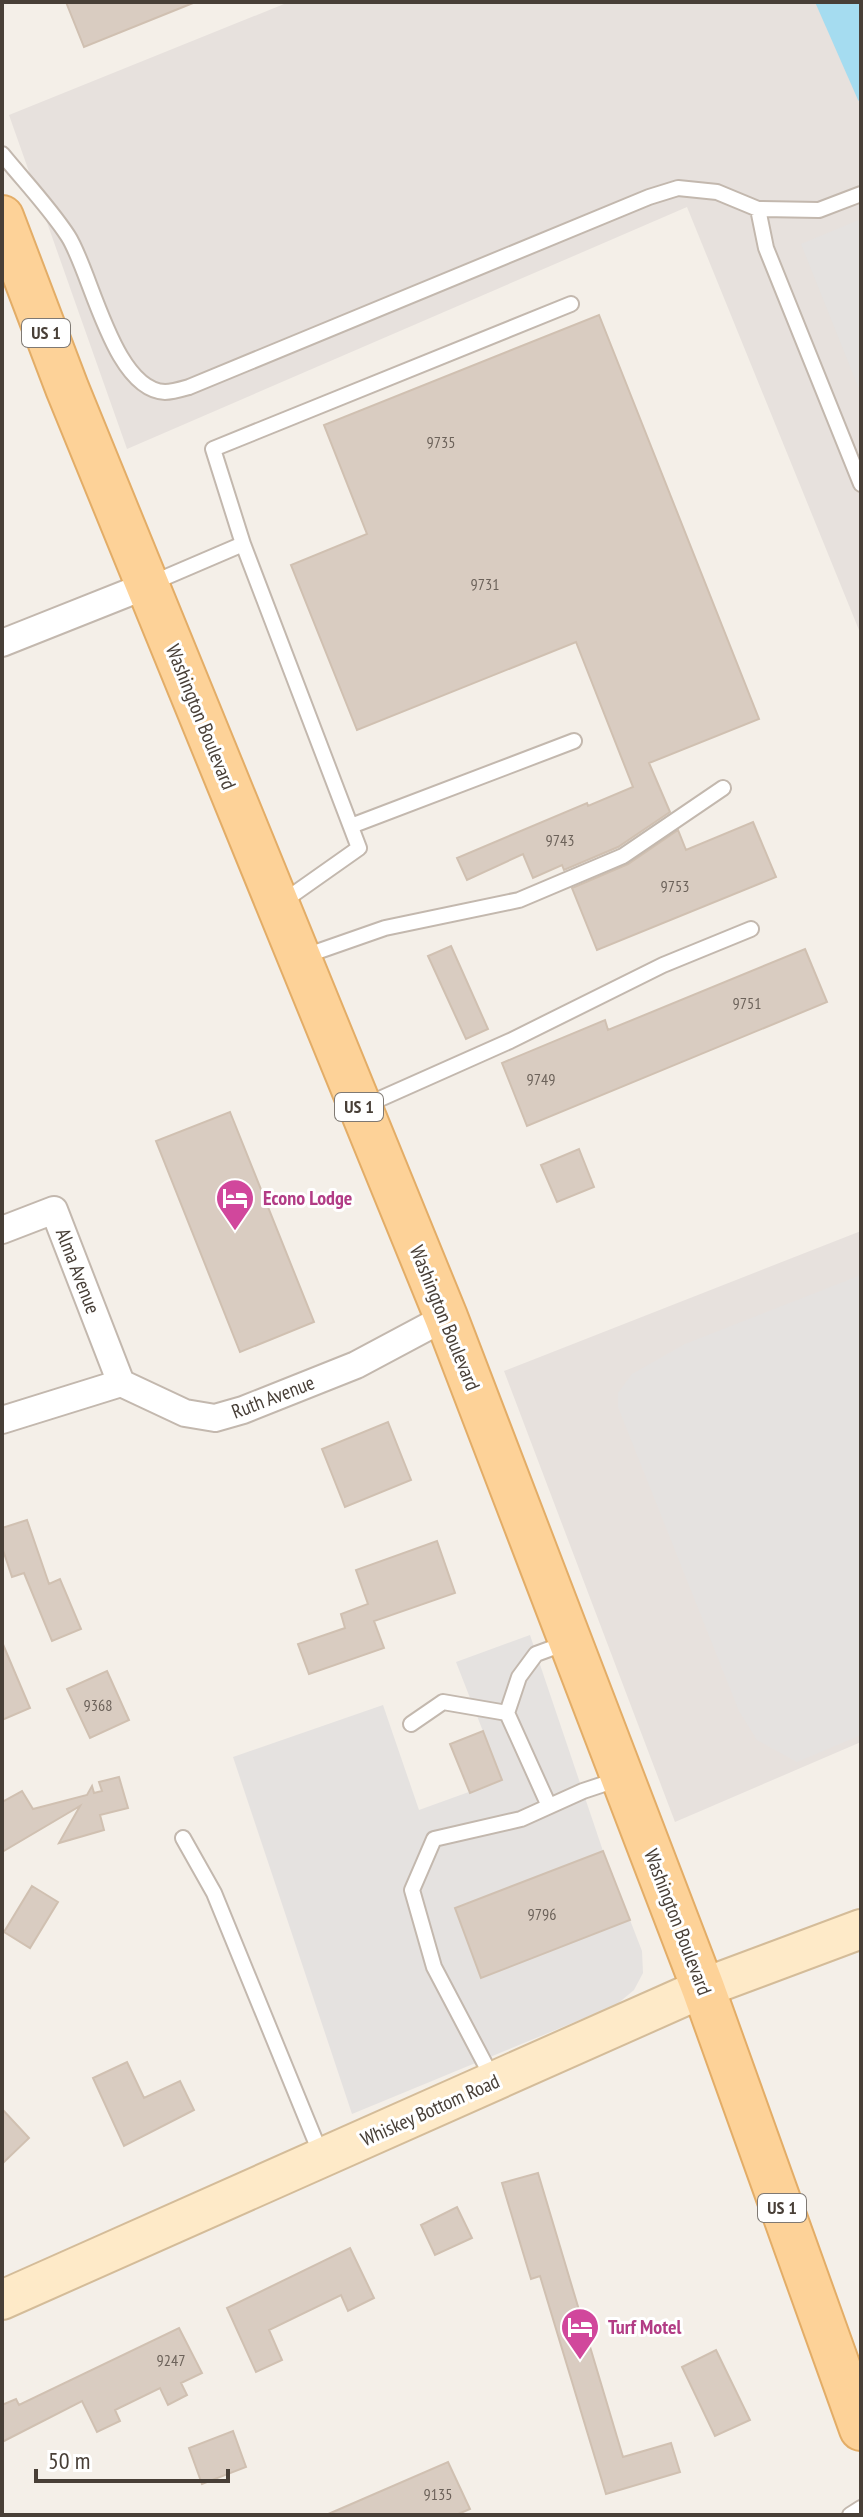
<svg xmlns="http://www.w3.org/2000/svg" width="863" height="2517" font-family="'PT Sans Narrow',sans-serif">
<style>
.industrial{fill:#e7e1dd}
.parking{fill:#e5e2e0}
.water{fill:#a5dcf0}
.building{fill:#d9ccc1;stroke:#d0c0b1;stroke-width:2}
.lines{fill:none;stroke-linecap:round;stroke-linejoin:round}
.lane-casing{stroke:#c3b8ae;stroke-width:18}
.street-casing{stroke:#c3b8ae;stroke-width:30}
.secondary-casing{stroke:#d4bc99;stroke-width:42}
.primary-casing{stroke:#e3ad67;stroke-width:46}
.lane{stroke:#fff;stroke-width:14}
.street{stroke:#fff;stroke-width:26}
.secondary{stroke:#feeac8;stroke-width:38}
.primary{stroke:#fdd298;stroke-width:42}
.labels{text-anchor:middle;stroke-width:6;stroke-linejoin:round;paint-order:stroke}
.number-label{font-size:16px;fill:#6c625a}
.shield{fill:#fff;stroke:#7f7973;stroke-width:2}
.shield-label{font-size:18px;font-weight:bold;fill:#483f37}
.street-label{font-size:20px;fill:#483f37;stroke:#fff}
.hotel-label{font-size:20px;font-weight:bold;fill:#b23c85;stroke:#fff;text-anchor:start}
</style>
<rect width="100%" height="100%" fill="#f4efe8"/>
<!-- industrial -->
<path class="industrial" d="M 289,2 L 861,2 L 861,635 L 687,207 L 127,449 L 9,115 Z
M 861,1231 L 861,1742 L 675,1822 L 504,1371 Z"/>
<!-- parking -->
<path class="parking" d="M 861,219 L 861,394 L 801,244 Z
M 861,1275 L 861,1735 L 797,1762 L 757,1740 L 739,1711 L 618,1407 L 618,1393 L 632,1374 L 685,1344 Z
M 530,1635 L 603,1851 L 455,1908 L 482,1977 L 630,1920 L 642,1951 L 643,1973 L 634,1990 L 616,2005 L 352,2114 L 233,1757 L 383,1705 L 419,1810 L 502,1780 L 456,1662 Z"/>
<!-- water -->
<path class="water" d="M 815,2 L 861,2 L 861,103 L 858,100 Z"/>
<!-- building -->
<path class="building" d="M 66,2 L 193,2 L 193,3 L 84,47 Z
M 599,315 L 759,719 L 649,763 L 670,812 L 618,847 L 564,870 L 562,865 L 533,878 L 523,854 L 467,880 L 457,858 L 587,803 L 588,806 L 633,787 L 576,642 L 357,730 L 291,565 L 367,534 L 324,425 Z
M 753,822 L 776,877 L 597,950 L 572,888 L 628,864 L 678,830 L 686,850 Z
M 451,946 L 488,1029 L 466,1039 L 428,956 Z
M 805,949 L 827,1002 L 527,1126 L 502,1063 L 605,1020 L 608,1030 Z
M 230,1112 L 314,1322 L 240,1352 L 156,1141 Z
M 579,1149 L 594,1187 L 557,1202 L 541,1165 Z
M 388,1422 L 411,1480 L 345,1507 L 322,1449 Z
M 27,1520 L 49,1584 L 60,1579 L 81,1629 L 52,1641 L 24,1573 L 12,1577 L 2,1547 L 2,1528 Z
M 437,1541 L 455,1593 L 374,1621 L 384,1648 L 309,1674 L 298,1644 L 345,1628 L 341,1614 L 368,1604 L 356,1570 Z
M 2,1642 L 30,1708 L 2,1720 Z
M 107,1671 L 129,1720 L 90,1738 L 67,1689 Z
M 483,1731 L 502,1780 L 470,1793 L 450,1744 Z
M 119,1777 L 128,1808 L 100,1815 L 104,1830 L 59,1843 L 80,1806 L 2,1852 L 2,1802 L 22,1791 L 33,1809 L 87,1795 L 92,1786 L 94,1793 L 102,1791 L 99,1782 Z
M 603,1851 L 630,1920 L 481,1978 L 455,1908 Z
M 32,1886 L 58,1902 L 30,1948 L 4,1932 Z
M 127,2062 L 144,2098 L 180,2081 L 194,2110 L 124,2146 L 93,2078 Z
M 2,2109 L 29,2138 L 2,2164 Z
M 538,2173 L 623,2457 L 671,2443 L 680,2472 L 606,2494 L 540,2276 L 531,2279 L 502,2183 Z
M 457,2207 L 472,2238 L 435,2255 L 421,2225 Z
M 350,2248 L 374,2298 L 348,2311 L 341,2295 L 269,2330 L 282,2360 L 256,2372 L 227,2308 Z
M 179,2328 L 202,2373 L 181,2383 L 187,2395 L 168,2405 L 160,2388 L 115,2410 L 120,2421 L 97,2432 L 82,2401 L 2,2442 L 2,2405 L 16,2399 L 19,2405 Z
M 716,2350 L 750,2420 L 715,2436 L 682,2367 Z
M 233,2431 L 246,2467 L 202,2484 L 189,2448 Z
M 448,2462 L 470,2509 L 456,2515 L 326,2515 Z"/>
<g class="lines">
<!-- lane casing -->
<g class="lane-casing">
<path id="lane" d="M 2,154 C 24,181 49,207 68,236 C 91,271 113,390 165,392 C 172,392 182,389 189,387 L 649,197 L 678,188 L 717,192 L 758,209 L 819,210 L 861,194
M 758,209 L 766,248 L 861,484
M 243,544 L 213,449 L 571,304
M 152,583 L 243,544 L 359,848 L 281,903
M 351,826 L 574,741
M 302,957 L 385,928 L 519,900 L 623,856 L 723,788
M 364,1106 L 510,1041 L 663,965 L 751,929
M 411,1724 L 443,1702 L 507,1713
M 549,1806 L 507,1713 L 519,1677 L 536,1654 L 566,1643
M 183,1838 L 214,1893 L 322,2157
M 494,2081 L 434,1967 L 412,1890 L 434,1839 L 521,1819 L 583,1791 L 619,1779
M 850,2515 L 861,2508"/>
</g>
<!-- street casing -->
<g class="street-casing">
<path id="street" d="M 2,643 L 148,585
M 2,1230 L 54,1210 L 121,1383
M 2,1420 L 121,1383 L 185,1413 L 215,1418 L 243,1410 L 356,1365 L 446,1317"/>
</g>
<!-- secondary casing -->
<g class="secondary-casing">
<path id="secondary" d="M 2,2300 L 703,1988 L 861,1929"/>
</g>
<!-- primary casing -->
<g class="primary-casing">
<path id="primary" d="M 2,217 L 67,388 L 446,1317 L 703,1988 L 861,2429"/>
</g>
<!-- lane -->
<use href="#lane" class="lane"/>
<!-- street -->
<use href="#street" class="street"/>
<!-- secondary -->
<use href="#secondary" class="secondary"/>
<!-- primary -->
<use href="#primary" class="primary"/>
</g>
<!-- icons -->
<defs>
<g id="hotel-pin" transform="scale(2)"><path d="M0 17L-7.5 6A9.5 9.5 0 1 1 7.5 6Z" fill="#d1479c" stroke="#fff"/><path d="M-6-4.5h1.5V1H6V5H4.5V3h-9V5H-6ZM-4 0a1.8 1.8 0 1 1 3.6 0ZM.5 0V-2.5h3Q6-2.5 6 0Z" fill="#fff"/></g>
</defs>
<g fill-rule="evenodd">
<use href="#hotel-pin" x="235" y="1198"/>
<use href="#hotel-pin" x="580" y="2327"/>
</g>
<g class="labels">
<!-- number labels -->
<g class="number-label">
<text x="441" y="448">9735</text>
<text x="485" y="590">9731</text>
<text x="560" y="846">9743</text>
<text x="675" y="892">9753</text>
<text x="747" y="1009">9751</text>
<text x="541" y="1085">9749</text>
<text x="98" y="1711">9368</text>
<text x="542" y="1920">9796</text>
<text x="171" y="2366">9247</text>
<text x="438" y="2500">9135</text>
</g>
<!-- shield labels -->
<g class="shield">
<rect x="22" y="319" width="48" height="28" rx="6"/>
<rect x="335" y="1093" width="48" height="28" rx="6"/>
<rect x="758" y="2194" width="48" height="28" rx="6"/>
</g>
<g class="shield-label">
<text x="46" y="339">US 1</text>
<text x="359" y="1113">US 1</text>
<text x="782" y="2214">US 1</text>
</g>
<!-- street labels -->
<g class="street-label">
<text transform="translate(201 717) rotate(68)" y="7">Washington Boulevard</text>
<text transform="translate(78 1271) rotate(69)" y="7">Alma Avenue</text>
<text transform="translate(445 1318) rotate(68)" y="7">Washington Boulevard</text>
<text transform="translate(273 1397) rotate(-21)" y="7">Ruth Avenue</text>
<text transform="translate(678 1922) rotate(69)" y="7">Washington Boulevard</text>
<text transform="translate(430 2110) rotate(-24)" y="7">Whiskey Bottom Road</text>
</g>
<!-- hotel labels -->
<g class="hotel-label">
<text x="263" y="1205">Econo Lodge</text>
<text x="608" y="2334">Turf Motel</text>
</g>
</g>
<!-- border -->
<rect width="863" height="2517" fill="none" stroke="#483f37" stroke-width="8"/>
<!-- scale -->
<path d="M36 2469v12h192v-12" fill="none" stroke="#483f37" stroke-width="4"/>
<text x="48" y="2469" font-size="24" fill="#483f37" stroke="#ffffff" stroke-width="6" paint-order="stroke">50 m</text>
</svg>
